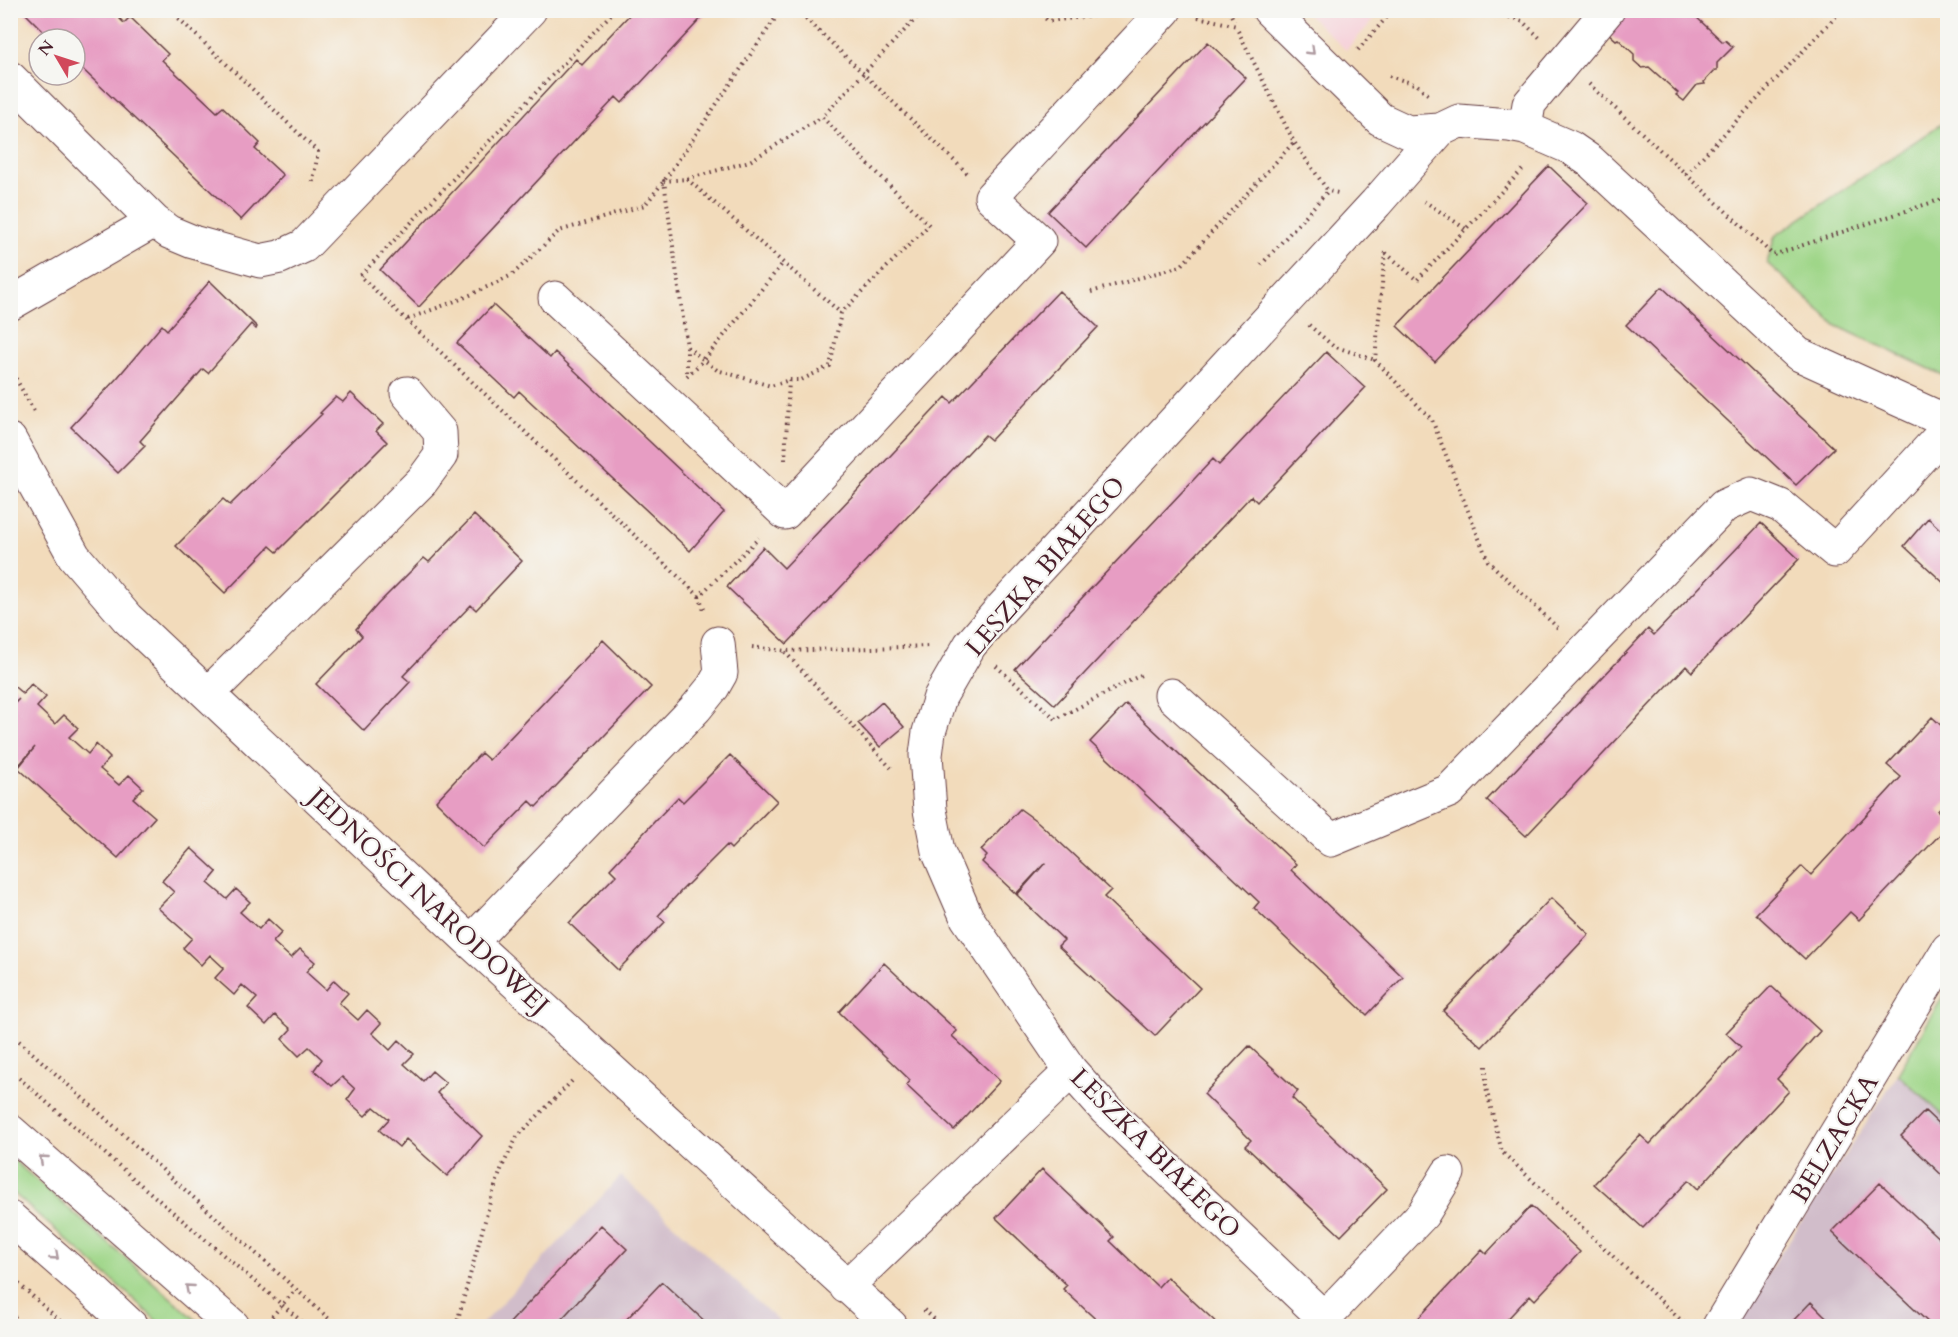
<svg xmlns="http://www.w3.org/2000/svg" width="1958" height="1337" font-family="Cardo,serif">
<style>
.built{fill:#f6cfd8}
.industrial{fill:#d1bdca}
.green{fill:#9fd688;stroke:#747a5a;stroke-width:1.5}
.building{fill:#e79dc3}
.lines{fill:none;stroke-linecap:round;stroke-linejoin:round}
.minor-casing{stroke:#633b41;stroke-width:35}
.path{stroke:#633b41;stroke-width:4;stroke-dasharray:1.5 4.5;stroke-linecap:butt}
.minor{stroke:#fff;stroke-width:33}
.oneway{stroke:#ae9aa0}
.labels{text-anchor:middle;stroke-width:4.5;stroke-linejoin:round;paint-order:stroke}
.street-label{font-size:26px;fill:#4a1f2b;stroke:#f6f6f2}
</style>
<rect width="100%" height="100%" fill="#f6f6f2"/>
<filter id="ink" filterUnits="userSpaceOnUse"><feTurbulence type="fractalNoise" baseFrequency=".0167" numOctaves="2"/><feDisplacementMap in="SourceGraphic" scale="12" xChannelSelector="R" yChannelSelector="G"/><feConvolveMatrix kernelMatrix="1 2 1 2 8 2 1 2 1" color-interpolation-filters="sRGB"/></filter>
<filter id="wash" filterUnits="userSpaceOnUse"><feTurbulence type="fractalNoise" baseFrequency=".008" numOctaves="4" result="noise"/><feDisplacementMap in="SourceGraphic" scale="24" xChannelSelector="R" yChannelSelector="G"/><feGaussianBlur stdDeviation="1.35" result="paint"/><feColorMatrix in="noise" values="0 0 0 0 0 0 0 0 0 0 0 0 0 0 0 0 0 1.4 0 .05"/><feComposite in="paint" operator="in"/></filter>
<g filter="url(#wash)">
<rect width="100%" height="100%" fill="#f2dbbb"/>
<!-- built -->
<path class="built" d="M 1304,11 L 1382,11 L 1346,50 Z"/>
<!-- industrial -->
<path class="industrial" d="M 1898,1074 L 1947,1119 L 1947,1326 L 1733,1326 Z
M 621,1176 L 784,1326 L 480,1326 Z"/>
<!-- green -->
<path class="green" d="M 1947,120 L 1947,377 L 1837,326 L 1767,263 L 1775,236 Z
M 1947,989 L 1947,1119 L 1898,1074 Z
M 10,1158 L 11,1158 L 203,1326 L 162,1326 L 128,1294 L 11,1191 Z"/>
<g id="blocks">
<!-- building -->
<path class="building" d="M 22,10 L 111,10 L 124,23 L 130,17 L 168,54 L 162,60 L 217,112 L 223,107 L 260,143 L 255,149 L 283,175 L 241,220 L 75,62 L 75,39 L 51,39 Z
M 634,10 L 709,10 L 622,103 L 616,97 L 419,307 L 380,270 L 576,59 L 582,65 Z
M 1628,10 L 1694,10 L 1694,15 L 1723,42 L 1725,40 L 1733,47 L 1717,63 L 1717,70 L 1715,70 L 1704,82 L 1705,84 L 1697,85 L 1684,101 L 1676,95 L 1678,93 L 1649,67 L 1642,68 L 1634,61 L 1634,54 L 1618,39 L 1616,40 L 1608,33 Z
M 1208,42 L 1246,78 L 1086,248 L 1048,212 Z
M 1549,166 L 1588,203 L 1435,362 L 1397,326 Z
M 210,281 L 257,327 L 256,329 L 251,324 L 208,373 L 203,369 L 140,441 L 145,446 L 118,473 L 71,427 L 118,377 L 162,325 L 167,330 Z
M 1662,287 L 1834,448 L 1796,485 L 1626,325 Z
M 1059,291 L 1098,327 L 991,440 L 985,435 L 787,644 L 727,587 L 763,547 L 784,568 L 946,397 L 952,403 Z
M 493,305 L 550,358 L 555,352 L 724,512 L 690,551 L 519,391 L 514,397 L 457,343 Z
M 1326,352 L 1365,388 L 1257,502 L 1251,496 L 1055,705 L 1015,669 L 1213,459 L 1219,465 Z
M 351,393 L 383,424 L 376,431 L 387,442 L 277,552 L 270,546 L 225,593 L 176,546 L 223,499 L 230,505 L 322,414 L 320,413 L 336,397 L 343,402 Z
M 474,515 L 522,561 L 476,610 L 471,605 L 403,676 L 410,682 L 364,731 L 316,684 L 362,636 L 356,629 L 378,604 L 424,558 L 429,562 Z
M 1928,518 L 1942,531 L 1947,525 L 1947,586 L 1904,546 Z
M 1761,523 L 1799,559 L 1692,672 L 1686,666 L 1526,836 L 1487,800 L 1648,629 L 1654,635 Z
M 603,640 L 651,687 L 536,807 L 530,801 L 484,848 L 436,801 L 481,753 L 489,760 Z
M 10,683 L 23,694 L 31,684 L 46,697 L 37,707 L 55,724 L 64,715 L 78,728 L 69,737 L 88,754 L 96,744 L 110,758 L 100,769 L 119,785 L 129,775 L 143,788 L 133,798 L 155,817 L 118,858 L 18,768 L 35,747 L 20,764 L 10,756 L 10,708 L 19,699 L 10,707 Z
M 882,702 L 904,727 L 880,747 L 858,723 Z
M 1126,704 L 1296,864 L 1291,870 L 1403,977 L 1367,1015 L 1254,908 L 1259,902 L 1090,742 Z
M 1932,717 L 1947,731 L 1947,800 L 1938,811 L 1947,819 L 1947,827 L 1859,920 L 1850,912 L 1805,959 L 1756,914 L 1802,866 L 1811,875 L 1901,777 L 1887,765 Z
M 730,755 L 777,801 L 731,849 L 727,845 L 681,891 L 658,916 L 665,922 L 618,970 L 569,923 L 616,875 L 610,869 L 655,821 L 678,797 L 683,802 Z
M 1020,809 L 1038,822 L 1111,890 L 1104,897 L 1200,988 L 1155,1036 L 1058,946 L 1064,940 L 1017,895 L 1046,862 L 1016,894 L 982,862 L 987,856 L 981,850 Z
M 191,848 L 217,872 L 208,883 L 227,899 L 236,889 L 250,902 L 240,912 L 259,929 L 268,919 L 282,932 L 273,942 L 291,958 L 300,949 L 315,962 L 306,972 L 326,990 L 334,980 L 348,993 L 339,1003 L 358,1020 L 367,1010 L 381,1023 L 372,1033 L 390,1050 L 399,1040 L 414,1054 L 404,1064 L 423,1081 L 432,1071 L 446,1083 L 437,1093 L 482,1136 L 447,1176 L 406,1139 L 399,1147 L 379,1130 L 389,1119 L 374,1107 L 365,1116 L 347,1100 L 355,1089 L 342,1077 L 332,1086 L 314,1070 L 322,1059 L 309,1047 L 299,1056 L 282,1039 L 291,1029 L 275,1015 L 266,1025 L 248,1008 L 257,998 L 242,985 L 234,995 L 215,978 L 224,968 L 210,955 L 201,965 L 183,948 L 192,938 L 158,908 L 174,892 L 162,881 Z
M 1551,898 L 1589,934 L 1482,1047 L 1443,1011 Z
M 884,963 L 957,1031 L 952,1036 L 1000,1081 L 954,1130 L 906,1085 L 910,1080 L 839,1012 Z
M 1771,986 L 1820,1031 L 1777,1079 L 1789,1091 L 1698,1189 L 1689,1180 L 1643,1228 L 1594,1184 L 1640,1135 L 1650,1144 L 1741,1047 L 1726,1033 Z
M 1249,1046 L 1298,1091 L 1292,1098 L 1387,1189 L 1341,1236 L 1245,1146 L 1251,1140 L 1204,1094 Z
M 1925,1111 L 1947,1132 L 1947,1180 L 1901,1136 Z
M 1042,1169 L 1114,1237 L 1110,1241 L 1158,1287 L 1167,1277 L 1220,1326 L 1103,1326 L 1063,1289 L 1067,1285 L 996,1218 Z
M 1880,1183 L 1947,1246 L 1947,1326 L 1932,1326 L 1832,1232 Z
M 1531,1206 L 1580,1252 L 1535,1300 L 1530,1295 L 1501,1326 L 1418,1326 L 1414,1323 L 1482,1250 L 1486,1254 Z
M 601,1225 L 627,1249 L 555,1326 L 507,1326 Z
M 662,1282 L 687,1305 L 710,1326 L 620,1326 Z
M 1811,1302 L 1823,1314 L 1836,1326 L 1788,1326 Z"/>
</g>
</g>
<g filter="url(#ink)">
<use href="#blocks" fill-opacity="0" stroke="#633b41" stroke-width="1.5"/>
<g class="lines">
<!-- minor casing -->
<g class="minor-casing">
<path id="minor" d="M 1269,10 L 1380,119 L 1408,132 L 1440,130 L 1459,121 L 1509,125 L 1525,128 L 1571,148 L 1590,161 L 1798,354 L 1948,422
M 10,78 L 154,221 L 169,232 L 193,242 L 260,261 L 280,257 L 304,246 L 530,10
M 1525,128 L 1529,104 L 1608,10
M 1440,130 L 1376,203 L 1000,610 L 970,645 L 940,697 L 929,732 L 926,755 L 930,810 L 938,851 L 967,918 L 1071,1071 L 1105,1109 L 1324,1318 L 1423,1214 L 1448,1173
M 555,298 L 785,513 L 1039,241 L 991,197 L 1165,10
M 10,304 L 154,221
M 10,440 L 74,556 L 127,618 L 471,942 L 891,1326
M 208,694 L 422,481 L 441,455 L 440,432 L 407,393
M 1171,695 L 1331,840 L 1449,791 L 1724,506 L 1751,494 L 1781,506 L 1835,551 L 1948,428
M 471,942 L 696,708 L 713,687 L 721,673 L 718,643
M 10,1131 L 233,1326
M 10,1218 L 97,1294 L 131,1326
M 846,1287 L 1071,1071
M 1719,1326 L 1948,949"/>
</g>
<!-- path -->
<path class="path" d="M 170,10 L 318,152 L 312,186
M 615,10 L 360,276 L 699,596 L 759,538
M 797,10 L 967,173
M 1037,10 L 1048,21 L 1112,14
M 1229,10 L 1234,21
M 1486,10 L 1522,21 L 1540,38
M 1517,10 L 1522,20
M 1198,17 L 1237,26
M 1238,31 L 1294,142 L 1328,191 L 1338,193
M 1358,50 L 1393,10
M 1389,76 L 1417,85 L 1430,96
M 1589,84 L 1773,255 L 1948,197
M 1686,174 L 1842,10
M 687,179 L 841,313
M 1424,201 L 1466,229
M 1385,252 L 1375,360 L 1432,420 L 1488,561 L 1559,629
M 1386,253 L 1417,280 L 1525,167
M 1261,265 L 1328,191
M 1091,292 L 1181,266 L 1294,142
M 408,319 L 466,297 L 512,275 L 559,231 L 645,205 L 664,181 L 781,10
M 1309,325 L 1333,346 L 1375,360
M 687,347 L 717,370 L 771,386 L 789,380 L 801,380 L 830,366 L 841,313 L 929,225 L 822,117 L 924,10
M 10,368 L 36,415
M 687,372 L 687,347 L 664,181 L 687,179 L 750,161 L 822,117
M 687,376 L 704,360 L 783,263
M 785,460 L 789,380
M 699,596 L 705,612
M 752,647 L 785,651 L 930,646
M 785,652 L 891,768
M 996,666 L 1056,719 L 1141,675
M 1942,914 L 1948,905
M 10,1033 L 337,1326
M 1486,1066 L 1486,1088 L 1502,1152 L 1685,1324
M 10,1070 L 134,1179 L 307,1326
M 10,1276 L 66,1326
M 924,1310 L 942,1326
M 10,1313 L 25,1326
M 268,1321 L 295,1290
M 456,1326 L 492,1195 L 502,1167 L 517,1137 L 572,1081"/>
<!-- minor -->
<use href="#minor" class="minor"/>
</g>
<!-- one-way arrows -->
<defs><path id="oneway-chevron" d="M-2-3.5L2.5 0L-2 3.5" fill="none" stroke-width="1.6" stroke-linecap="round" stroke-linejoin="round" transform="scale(1.5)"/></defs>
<g class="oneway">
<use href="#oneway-chevron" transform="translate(1311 51) rotate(44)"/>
<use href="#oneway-chevron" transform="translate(43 1159) rotate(-139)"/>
<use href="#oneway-chevron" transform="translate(55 1256) rotate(41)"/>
<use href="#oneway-chevron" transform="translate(189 1288) rotate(-139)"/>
</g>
</g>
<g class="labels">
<!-- street labels -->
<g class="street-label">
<text transform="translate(1045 566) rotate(-49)" y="9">LESZKA BIAŁEGO</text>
<text transform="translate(429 901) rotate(43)" y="9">JEDNOŚCI NARODOWEJ</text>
<text transform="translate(1834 1138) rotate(-59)" y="9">BELZACKA</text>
<text transform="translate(1156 1153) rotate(45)" y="9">LESZKA BIAŁEGO</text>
</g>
</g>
<!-- margin -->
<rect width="1958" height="1337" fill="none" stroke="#f6f6f2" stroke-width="36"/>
<!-- north arrow -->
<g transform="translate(57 57) rotate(309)"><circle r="28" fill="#f6f6f2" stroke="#b1a0a2" stroke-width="1.5"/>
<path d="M0-4.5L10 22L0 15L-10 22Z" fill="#d1495b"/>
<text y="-9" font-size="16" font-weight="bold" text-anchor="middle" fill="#4a1f2b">N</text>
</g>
</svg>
